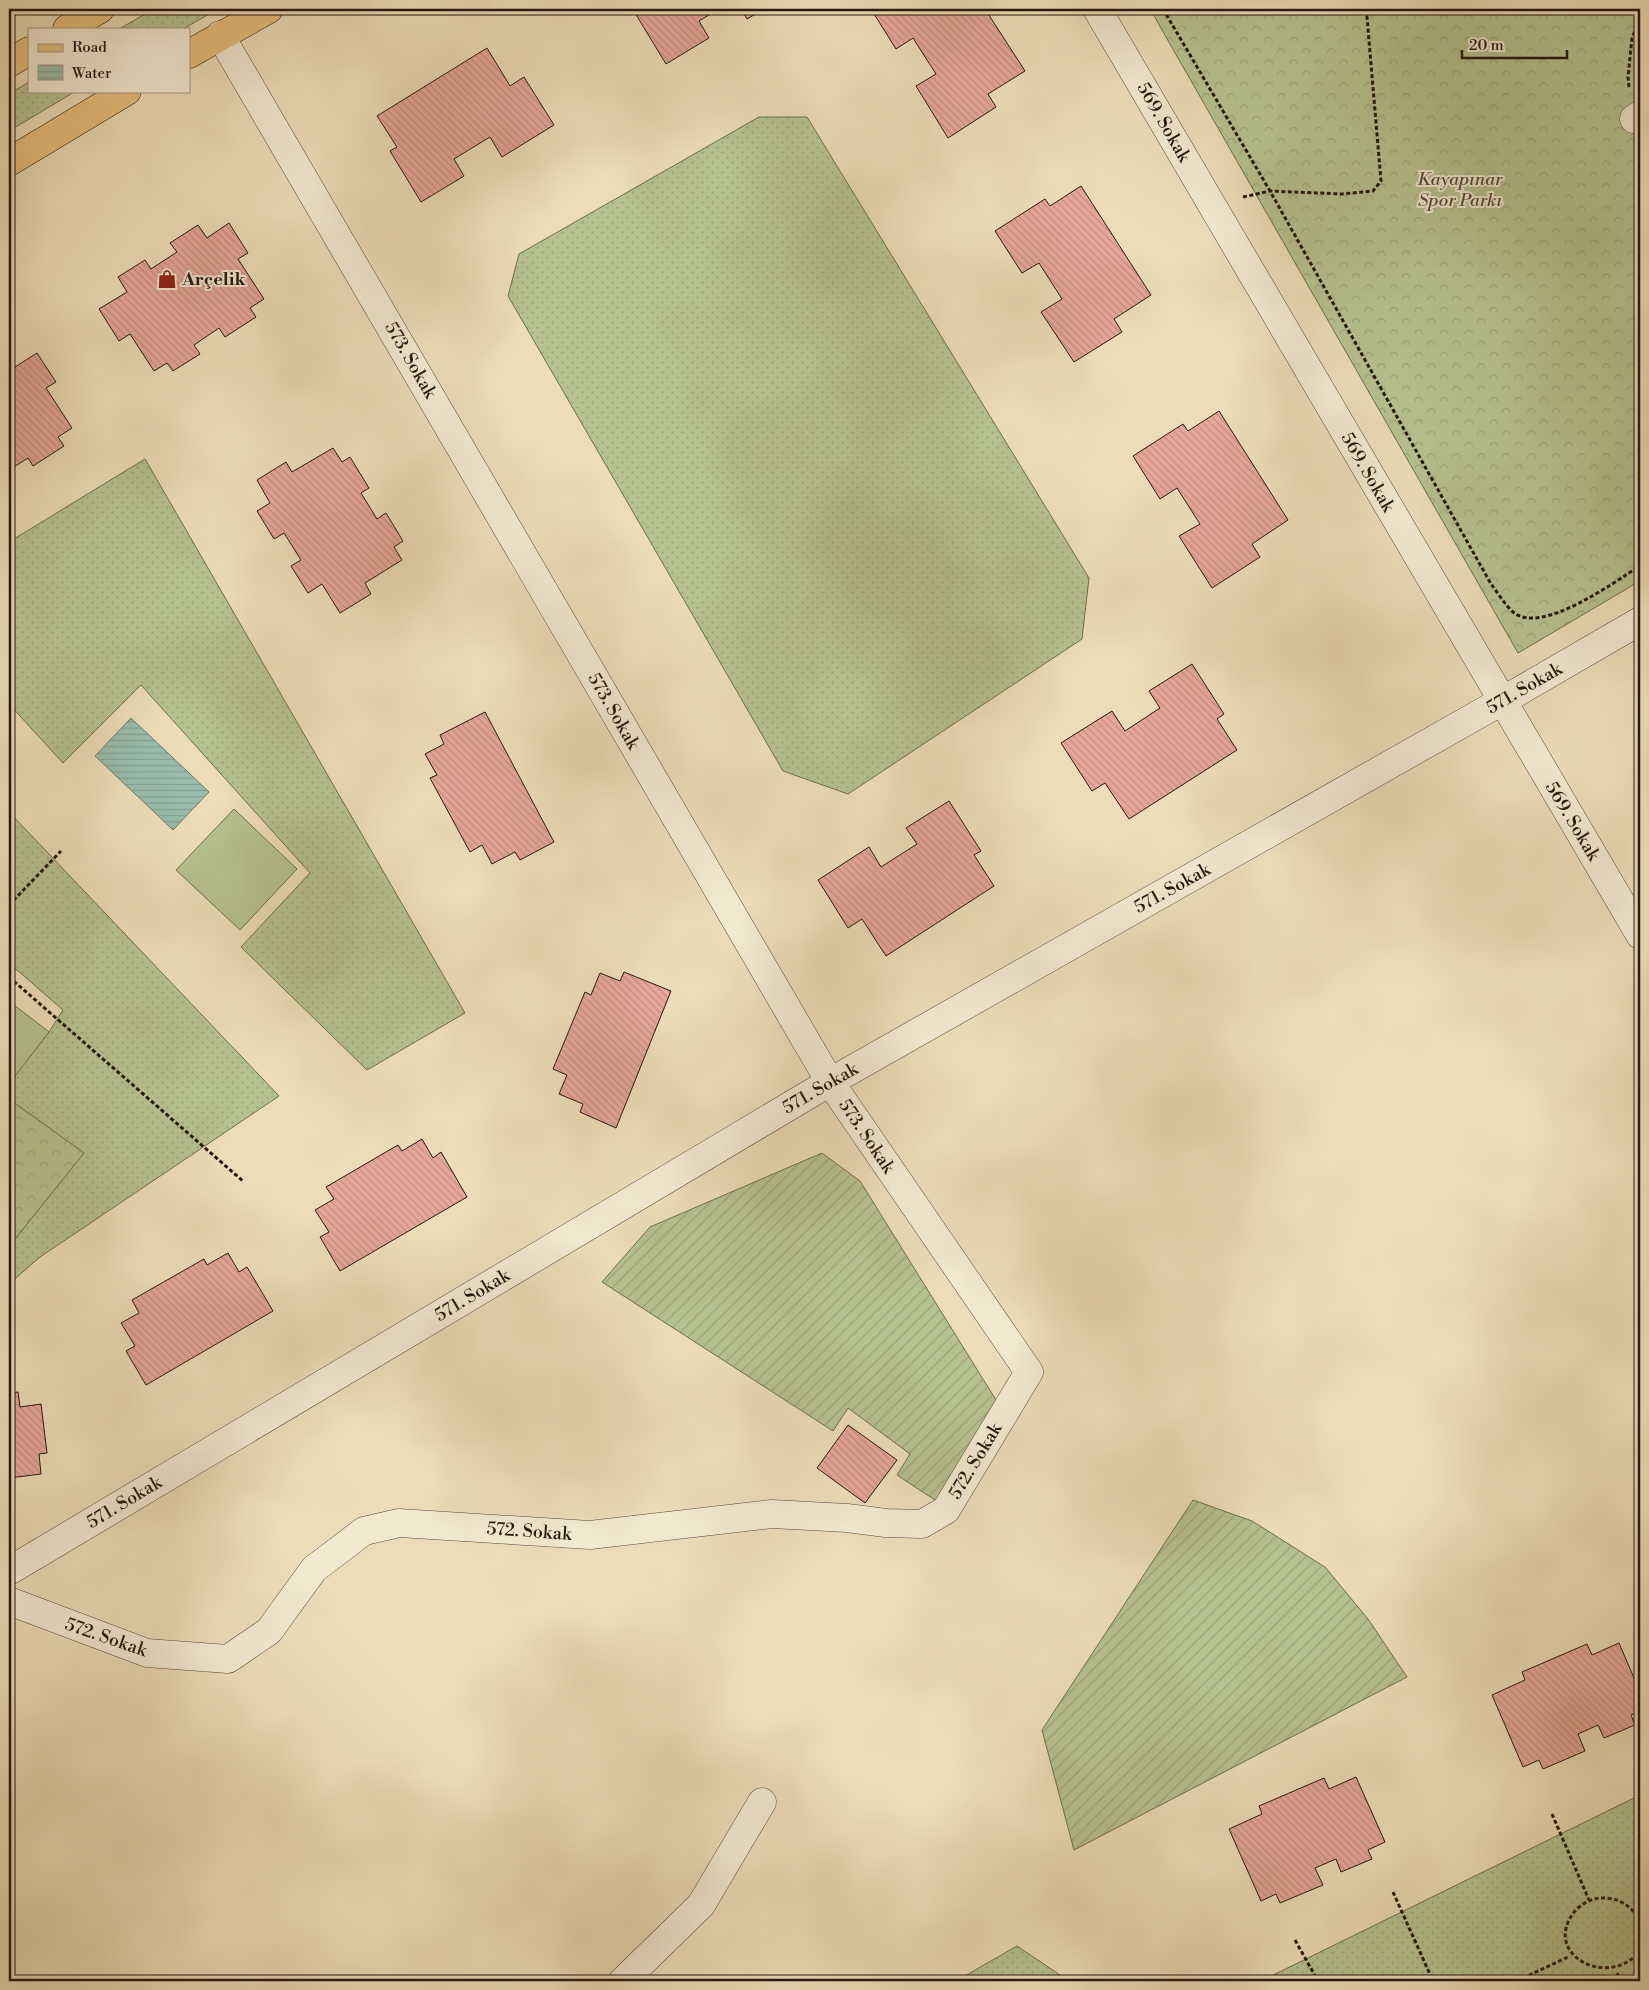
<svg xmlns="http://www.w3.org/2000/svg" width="1649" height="1990" font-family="'Libre Bodoni',serif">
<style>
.grass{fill:url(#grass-dots);stroke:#6e6c50}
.forest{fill:url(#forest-crowns);stroke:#6e6c50}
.garden{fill:url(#garden-furrows);stroke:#6e6c50}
.pitch{fill:#b6c190;stroke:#6e6c50}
.water{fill:url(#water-rules);stroke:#6b7a6e}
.building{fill:url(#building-back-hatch);stroke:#251710}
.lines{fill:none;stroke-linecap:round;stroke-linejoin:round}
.minor-casing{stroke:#57483a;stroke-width:29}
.major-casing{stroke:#251710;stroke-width:29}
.path{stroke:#251710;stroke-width:3;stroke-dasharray:4 2.5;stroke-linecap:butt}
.minor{stroke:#f3e9d1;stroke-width:28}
.major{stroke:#e6be7c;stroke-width:28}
.labels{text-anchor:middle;stroke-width:4;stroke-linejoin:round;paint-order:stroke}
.street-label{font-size:18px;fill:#251710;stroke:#f3e9d1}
.park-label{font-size:18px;font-style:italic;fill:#504a36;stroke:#f3e9d1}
.poi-label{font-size:18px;font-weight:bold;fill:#251710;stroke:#f3e9d1;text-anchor:start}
</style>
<defs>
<pattern id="grass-dots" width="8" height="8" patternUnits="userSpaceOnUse" patternTransform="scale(1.25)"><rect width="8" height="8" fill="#b6c190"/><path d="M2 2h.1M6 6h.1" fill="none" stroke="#9ca57b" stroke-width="1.8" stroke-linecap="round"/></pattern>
<pattern id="forest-crowns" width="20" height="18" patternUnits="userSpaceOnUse" patternTransform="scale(1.25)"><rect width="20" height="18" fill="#b6c190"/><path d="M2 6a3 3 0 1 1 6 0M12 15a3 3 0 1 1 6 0" fill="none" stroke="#9ca57b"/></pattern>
<pattern id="garden-furrows" width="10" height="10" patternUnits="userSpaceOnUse" patternTransform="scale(1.25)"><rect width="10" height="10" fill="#b6c190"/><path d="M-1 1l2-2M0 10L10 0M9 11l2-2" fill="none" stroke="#9ca57b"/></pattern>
<pattern id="water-rules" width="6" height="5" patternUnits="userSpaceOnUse" patternTransform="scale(1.25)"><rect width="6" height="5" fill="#99bcac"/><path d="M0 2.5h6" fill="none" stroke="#84a193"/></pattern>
<pattern id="building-back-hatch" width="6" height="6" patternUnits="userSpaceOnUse" patternTransform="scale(1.25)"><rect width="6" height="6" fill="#e6a798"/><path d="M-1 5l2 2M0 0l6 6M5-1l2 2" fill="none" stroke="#c58f82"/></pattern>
</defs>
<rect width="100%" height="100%" fill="#ecddb8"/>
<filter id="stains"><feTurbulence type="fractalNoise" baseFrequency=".004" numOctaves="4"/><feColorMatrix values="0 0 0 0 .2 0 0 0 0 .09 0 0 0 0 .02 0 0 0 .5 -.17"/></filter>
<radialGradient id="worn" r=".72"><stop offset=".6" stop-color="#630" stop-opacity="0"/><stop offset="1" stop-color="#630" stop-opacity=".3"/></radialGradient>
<!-- grass -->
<path class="grass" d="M 154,9 L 218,9 L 183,29 L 119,29 Z
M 29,82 L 29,91 L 76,91 L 9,131 L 9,94 Z
M 759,117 L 807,117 L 1089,578 L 1082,639 L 848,794 L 783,771 L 508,296 L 519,254 Z
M 145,459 L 465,1013 L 367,1070 L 241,947 L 310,873 L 141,685 L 63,763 L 9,704 L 9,542 Z
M 9,812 L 279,1096 L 40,1257 L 9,1284 L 9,1235 L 15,1239 L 83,1153 L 9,1099 L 9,1083 L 49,1032 L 63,1010 L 9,963 Z
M 1640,1795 L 1640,1981 L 1261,1981 Z
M 1017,1946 L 1069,1981 L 956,1981 Z"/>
<!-- forest -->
<path class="forest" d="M 1150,9 L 1640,9 L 1640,581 L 1518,653 Z
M 9,1099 L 84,1153 L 15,1239 L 9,1235 Z"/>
<!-- garden -->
<path class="garden" d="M 822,1153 L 860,1181 L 996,1400 L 938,1502 L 897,1475 L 910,1454 L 848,1408 L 833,1431 L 602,1282 L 650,1227 Z
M 1193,1500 L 1252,1521 L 1325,1567 L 1368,1619 L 1407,1677 L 1074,1850 L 1042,1730 Z"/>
<!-- pitch -->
<path class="pitch" d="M 234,809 L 297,869 L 240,930 L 176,870 Z
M 9,1001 L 49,1032 L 9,1084 Z"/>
<!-- water -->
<path class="water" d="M 131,718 L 209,792 L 173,830 L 95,756 Z"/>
<!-- building -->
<path class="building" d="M 642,9 L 719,9 L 699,21 L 709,38 L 666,64 L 635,13 Z
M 741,9 L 764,9 L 747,19 Z
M 871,9 L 985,9 L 1025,71 L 988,94 L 996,107 L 948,138 L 916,86 L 936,74 L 913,38 L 896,49 Z
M 487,48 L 510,86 L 524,77 L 554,125 L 502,157 L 490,137 L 454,159 L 464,176 L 421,202 L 390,151 L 397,147 L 377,116 Z
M 1081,186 L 1151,295 L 1114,319 L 1122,332 L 1074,362 L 1041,312 L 1062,299 L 1039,263 L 1022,273 L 995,231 L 1045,199 L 1050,206 Z
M 229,223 L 248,253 L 238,259 L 264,299 L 250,308 L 256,317 L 225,337 L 219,328 L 194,345 L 200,354 L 173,371 L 167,363 L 154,371 L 130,334 L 119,341 L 99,309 L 127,292 L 118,277 L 145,260 L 151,269 L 177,252 L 170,243 L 198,225 L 207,238 Z
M 37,353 L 56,382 L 46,388 L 72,428 L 58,437 L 64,446 L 33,466 L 28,458 L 9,470 L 9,357 L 15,367 Z
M 1219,411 L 1288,520 L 1252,544 L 1260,557 L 1212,588 L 1179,536 L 1200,524 L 1177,488 L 1160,499 L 1133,456 L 1183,424 L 1188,431 Z
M 333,448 L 342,462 L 350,457 L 369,488 L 361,493 L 377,519 L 386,513 L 403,541 L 394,547 L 402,560 L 365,583 L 371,594 L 340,613 L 322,584 L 308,593 L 291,566 L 301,560 L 284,533 L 274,539 L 257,511 L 270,503 L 257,480 L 286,462 L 292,472 Z
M 1192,664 L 1224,714 L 1217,719 L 1237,750 L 1129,819 L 1105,783 L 1092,791 L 1061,743 L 1112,711 L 1125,731 L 1160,708 L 1149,691 Z
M 485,712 L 554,842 L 520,860 L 515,852 L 492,864 L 482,845 L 470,852 L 430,778 L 437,775 L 425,754 L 444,744 L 440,735 Z
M 949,801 L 981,851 L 974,855 L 994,886 L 886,956 L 862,919 L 848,928 L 818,880 L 869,847 L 881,867 L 917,844 L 906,828 Z
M 624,972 L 671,991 L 616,1128 L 580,1112 L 583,1104 L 559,1094 L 567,1075 L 553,1069 L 585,992 L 591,995 L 600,973 L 620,981 Z
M 422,1139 L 433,1158 L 441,1152 L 467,1197 L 340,1271 L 320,1237 L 329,1232 L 315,1210 L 334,1199 L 326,1187 L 398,1145 L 402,1151 Z
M 228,1253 L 239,1272 L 247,1267 L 273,1311 L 146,1385 L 126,1351 L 135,1346 L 121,1323 L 139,1313 L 132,1300 L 204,1259 L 207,1265 Z
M 18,1392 L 20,1407 L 41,1404 L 47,1453 L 39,1454 L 41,1474 L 9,1478 L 9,1393 Z
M 848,1425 L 897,1460 L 865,1503 L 817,1468 Z
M 1619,1643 L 1640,1692 L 1640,1711 L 1631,1715 L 1635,1725 L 1604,1738 L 1598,1725 L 1578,1734 L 1585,1751 L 1543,1769 L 1539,1760 L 1523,1767 L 1492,1695 L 1525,1680 L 1522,1672 L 1587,1644 L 1592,1655 Z
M 1356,1777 L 1385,1842 L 1368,1850 L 1372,1859 L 1341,1872 L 1336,1859 L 1315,1868 L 1323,1885 L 1280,1903 L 1276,1894 L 1261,1901 L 1229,1829 L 1262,1814 L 1259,1806 L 1324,1778 L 1329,1789 Z"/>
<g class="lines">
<!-- minor casing -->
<g class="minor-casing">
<path id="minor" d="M 1097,9 L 1640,935
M 1634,119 L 1640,115
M 9,1571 L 830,1082 L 1502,701 L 1640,621
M 9,1601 L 147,1653 L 228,1659 L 269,1631 L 314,1569 L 364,1531 L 399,1523 L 590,1535 L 772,1514 L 847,1518 L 886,1523 L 922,1524 L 946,1510 L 1029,1372 L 830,1082 L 220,35
M 623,1981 L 701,1905 L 762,1802"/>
</g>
<!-- major casing -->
<g class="major-casing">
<path id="major" d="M 67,29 L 100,9
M 189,54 L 269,9
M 9,63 L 29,51
M 9,162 L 127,91"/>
</g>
<!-- path -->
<path class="path" d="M 1163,9 L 1270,191 L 1491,584 C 1498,593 1505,605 1513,612 C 1541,636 1614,582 1640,566
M 1453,9 L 1470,9
M 1629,87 L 1628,77 L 1632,38 L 1640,19
M 1243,197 L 1270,191 L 1342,194 L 1373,191 L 1381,181 L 1367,17 L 1374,9
M 9,905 L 61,851
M 9,977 L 244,1182
M 1552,1814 L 1589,1900
M 1393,1892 L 1433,1981
M 1640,1923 C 1634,1908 1622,1899 1605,1898 C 1594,1897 1582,1903 1575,1911 C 1540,1954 1608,1990 1640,1951
M 1295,1940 L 1318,1981
M 1617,1973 L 1621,1981
M 1517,1981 L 1570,1956"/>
<!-- minor -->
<use href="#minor" class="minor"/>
<!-- major -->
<use href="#major" class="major"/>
</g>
<!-- icons -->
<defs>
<g id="shop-bare" transform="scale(1.5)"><path d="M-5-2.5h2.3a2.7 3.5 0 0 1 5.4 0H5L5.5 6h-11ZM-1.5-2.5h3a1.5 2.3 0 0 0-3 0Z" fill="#8f2418" stroke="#f3e9d1" stroke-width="2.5" paint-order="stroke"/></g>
</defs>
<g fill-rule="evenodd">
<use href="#shop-bare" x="167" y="279"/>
</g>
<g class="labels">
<!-- street labels -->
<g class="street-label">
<text transform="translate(1164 122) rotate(60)" y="6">569. Sokak</text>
<text transform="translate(411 360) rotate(60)" y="6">573. Sokak</text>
<text transform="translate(1368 472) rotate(60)" y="6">569. Sokak</text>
<text transform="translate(1524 688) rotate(-30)" y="6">571. Sokak</text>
<text transform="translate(614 711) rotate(60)" y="6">573. Sokak</text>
<text transform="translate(1573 821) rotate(59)" y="6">569. Sokak</text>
<text transform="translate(1172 888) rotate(-29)" y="6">571. Sokak</text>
<text transform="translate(820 1088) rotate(-30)" y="6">571. Sokak</text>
<text transform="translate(867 1136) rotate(56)" y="6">573. Sokak</text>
<text transform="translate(472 1295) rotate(-31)" y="6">571. Sokak</text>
<text transform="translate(975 1461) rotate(-59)" y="6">572. Sokak</text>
<text transform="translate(124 1502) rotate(-31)" y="6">571. Sokak</text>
<text transform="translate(529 1531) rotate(4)" y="6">572. Sokak</text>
<text transform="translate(106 1637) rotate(19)" y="6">572. Sokak</text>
</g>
<!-- park labels -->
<g class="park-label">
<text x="1460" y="185">Kayapınar<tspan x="1460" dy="21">Spor Parkı</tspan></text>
</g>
<!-- poi labels -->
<g class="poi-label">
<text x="182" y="285">Arçelik</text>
</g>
</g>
<!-- margin -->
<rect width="1649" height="1990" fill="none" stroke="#ecddb8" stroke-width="30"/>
<rect x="10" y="10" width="1629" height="1970" fill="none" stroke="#251710" stroke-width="2.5"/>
<rect x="15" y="15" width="1619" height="1960" fill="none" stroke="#251710"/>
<!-- legend -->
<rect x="28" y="28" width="162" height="65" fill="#f3e9d1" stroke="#a19584"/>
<rect x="38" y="44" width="25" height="8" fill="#e6be7c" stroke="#a19584"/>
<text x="72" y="52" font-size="15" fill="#251710">Road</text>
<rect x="38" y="65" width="25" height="15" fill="url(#water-rules)" stroke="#a19584"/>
<text x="72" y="78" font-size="15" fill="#251710">Water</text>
<!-- scale -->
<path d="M1462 50v8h105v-8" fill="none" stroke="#251710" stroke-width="2.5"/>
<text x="1469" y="50" font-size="15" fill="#251710" stroke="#f3e9d1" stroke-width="4" paint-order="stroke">20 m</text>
<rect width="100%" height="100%" filter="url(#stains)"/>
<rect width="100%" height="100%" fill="url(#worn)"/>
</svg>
